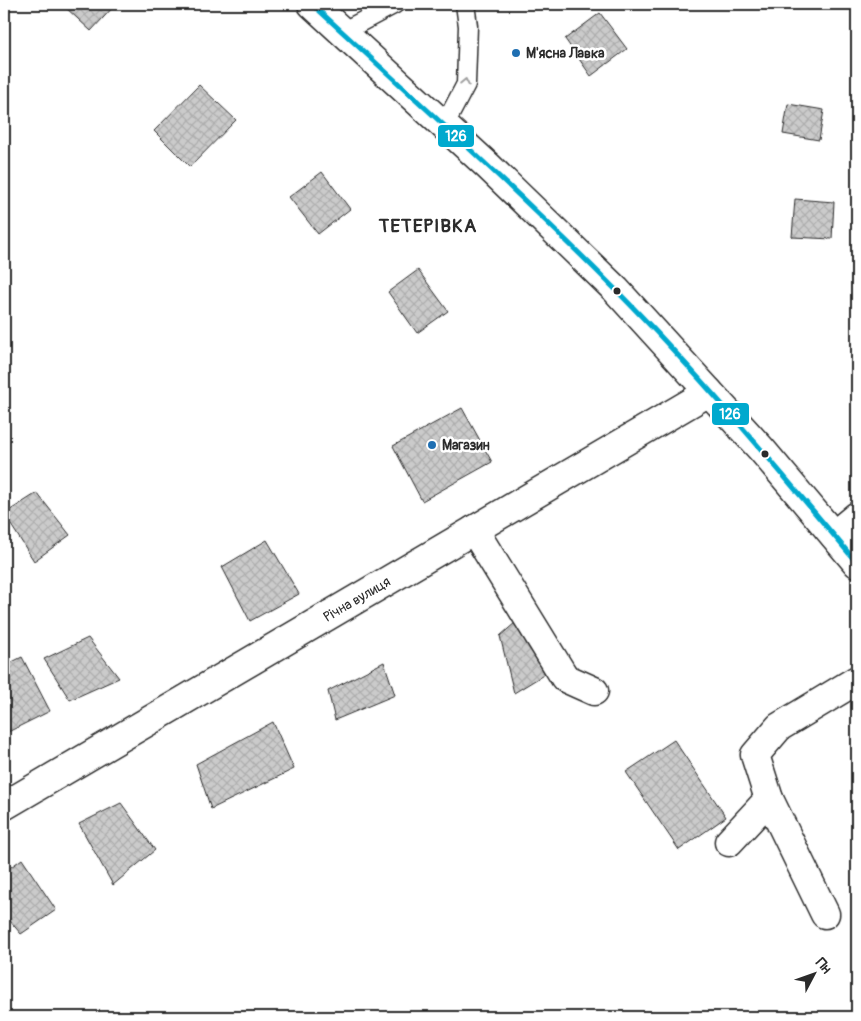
<svg xmlns="http://www.w3.org/2000/svg" width="861" height="1021" font-family="Pangolin,sans-serif">
<style>
.building{fill:url(#building-cross-hatch);stroke:#2b2b2b}
.lines{fill:none;stroke-linecap:round;stroke-linejoin:round}
.lane-casing{stroke:#2b2b2b;stroke-width:21}
.street-casing{stroke:#2b2b2b;stroke-width:31}
.primary-casing{stroke:#2b2b2b;stroke-width:31}
.lane{stroke:#fff;stroke-width:18}
.street{stroke:#fff;stroke-width:28}
.primary{stroke:#fff;stroke-width:28}
.bus-1-casing{stroke:#fff;stroke-width:9}
.bus-1{stroke:#00a9ce;stroke-width:5}
.oneway{stroke:#a0a0a0}
.poi-dot{fill:#1f6fb2;stroke:#fff;stroke-width:2}
.bus-dot{fill:#2b2b2b;stroke:#fff;stroke-width:2}
.labels{text-anchor:middle;stroke-width:5;stroke-linejoin:round;paint-order:stroke}
.poi-label{font-size:14px;font-weight:bold;fill:#2b2b2b;stroke:#fff;text-anchor:start}
.street-label{font-size:14px;fill:#2b2b2b;stroke:#fff}
.district-label{font-size:19px;font-weight:bold;letter-spacing:1px;fill:#2b2b2b;stroke:#fff}
.line-badge{stroke:#fff;stroke-width:2}
.badge-label{font-size:14px;text-anchor:middle;font-weight:bold;fill:#fff}
</style>
<defs>
<pattern id="building-cross-hatch" width="8" height="8" patternUnits="userSpaceOnUse" patternTransform="scale(1.25)"><rect width="8" height="8" fill="#cbcbcb"/><path d="M0 0l8 8M0 8l8-8" fill="none" stroke="#aeaeae"/></pattern>
</defs>
<rect width="100%" height="100%" fill="#fff"/>
<filter id="ink" filterUnits="userSpaceOnUse"><feTurbulence type="fractalNoise" baseFrequency=".02" numOctaves="2"/><feDisplacementMap in="SourceGraphic" scale="10" xChannelSelector="R" yChannelSelector="G"/><feConvolveMatrix kernelMatrix="1 2 1 2 8 2 1 2 1" color-interpolation-filters="sRGB"/></filter>
<g filter="url(#ink)">
<!-- building -->
<path class="building" d="M 69,4 L 116,4 L 91,31 L 65,7 Z
M 600,13 L 627,49 L 591,76 L 565,39 Z
M 199,85 L 236,120 L 190,167 L 154,131 Z
M 788,104 L 824,110 L 819,140 L 783,134 Z
M 322,172 L 350,209 L 318,234 L 289,197 Z
M 795,199 L 834,202 L 832,239 L 792,237 Z
M 418,270 L 448,311 L 417,333 L 388,292 Z
M 462,408 L 492,462 L 422,501 L 393,446 Z
M 37,493 L 70,535 L 34,561 L 4,514 Z
M 267,540 L 299,594 L 250,621 L 222,567 Z
M 516,622 L 545,674 L 514,693 L 500,636 Z
M 88,638 L 119,678 L 70,700 L 44,659 Z
M 22,657 L 50,711 L 4,734 L 4,666 Z
M 384,662 L 395,695 L 335,720 L 328,691 Z
M 273,722 L 294,769 L 211,809 L 196,764 Z
M 674,740 L 726,817 L 679,850 L 626,772 Z
M 121,803 L 155,850 L 113,885 L 79,824 Z
M 22,859 L 56,910 L 21,934 L 4,914 L 4,872 Z"/>
<g class="lines">
<!-- lane casing -->
<g class="lane-casing">
<path id="lane" d="M 342,32 L 395,4
M 444,126 L 466,84 L 468,26 L 465,4"/>
</g>
<!-- street casing -->
<g class="street-casing">
<g id="street">
<path d="M 474,530 L 565,678 L 594,691"/>
<path d="M 834,535 L 857,516"/>
<path id="s1" d="M 4,806 L 709,392"/>
<path d="M 729,842 L 769,799"/>
<path d="M 825,914 L 769,799 L 755,755 L 779,727 L 857,680"/>
</g>
</g>
<!-- primary casing -->
<g class="primary-casing">
<path id="primary" d="M 312,4 L 488,166 L 616,290 L 762,450 L 857,563"/>
</g>
<!-- lane -->
<use href="#lane" class="lane"/>
<!-- street -->
<use href="#street" class="street"/>
<!-- primary -->
<use href="#primary" class="primary"/>
<!-- bus-1 casing -->
<g class="bus-1-casing">
<path id="bus-1" d="M 312,4 C 414,98 518,191 615,289 C 701,376 779,470 857,563"/>
</g>
<!-- bus-1 -->
<use href="#bus-1" class="bus-1"/>
</g>
<!-- one-way arrows -->
<defs><path id="oneway-chevron" d="M-2-3.5L2.5 0L-2 3.5" fill="none" stroke-width="1.6" stroke-linecap="round" stroke-linejoin="round" transform="scale(1.25)"/></defs>
<use class="oneway" href="#oneway-chevron" transform="translate(465 82) rotate(-78)"/>
</g>
<!-- markers -->
<g class="poi-dot">
<circle cx="516" cy="53" r="5"/>
<circle cx="432" cy="445" r="5"/>
</g>
<g class="bus-dot">
<circle cx="617" cy="291" r="4.5"/>
<circle cx="765" cy="454" r="4.5"/>
</g>
<g class="labels">
<!-- poi labels -->
<g class="poi-label">
<text x="526" y="58">М'ясна Лавка</text>
<text x="442" y="450">Магазин</text>
</g>
<!-- street labels -->
<g class="street-label">
<text dy="5" stroke="none"><textPath href="#s1" startOffset="409">Річна вулиця</textPath></text>
</g>
<!-- district labels -->
<g class="district-label">
<text x="428" y="232">ТЕТЕРІВКА</text>
</g>
</g>
<g class="line-badge">
<rect x="437" y="124" width="38" height="24" rx="5" fill="#00a9ce"/>
<rect x="711" y="402" width="39" height="24" rx="5" fill="#00a9ce"/>
</g>
<g class="badge-label">
<text x="456" y="141">126</text>
<text x="730" y="419">126</text>
</g>
<!-- margin -->
<rect width="861" height="1021" fill="none" stroke="#fff" stroke-width="20"/>
<rect x="10" y="10" width="841" height="1001" fill="none" stroke="#2b2b2b" stroke-width="2" filter="url(#ink)"/>
<!-- north arrow -->
<g transform="translate(814 974) rotate(49)" stroke="#ffffff" stroke-width="4" paint-order="stroke">
<path d="M0-4L9 19L0 12L-9 19Z" fill="#2b2b2b"/>
<text y="-8" font-size="14" font-weight="bold" text-anchor="middle" fill="#2b2b2b">Пн</text>
</g>
</svg>
